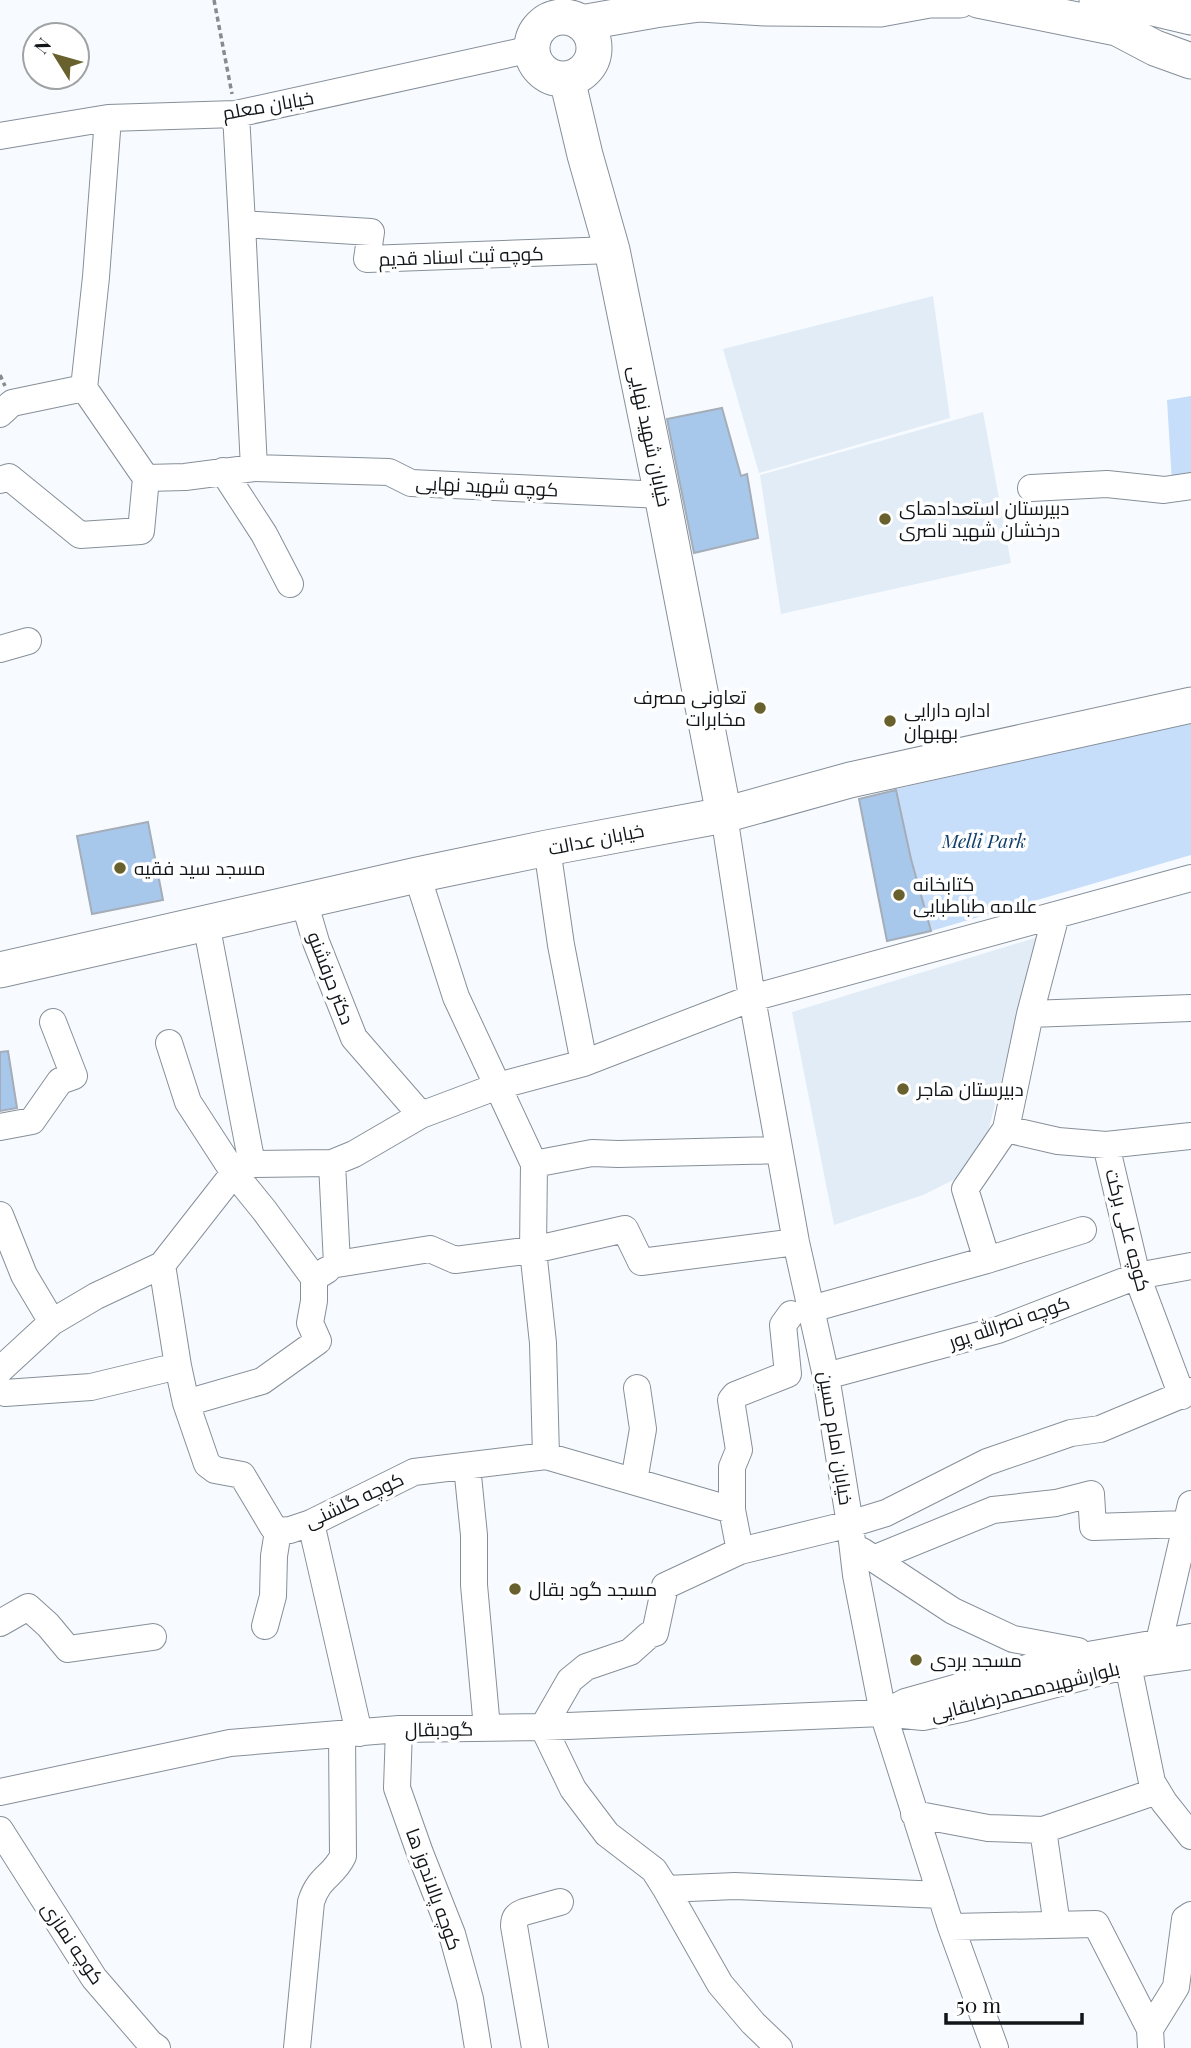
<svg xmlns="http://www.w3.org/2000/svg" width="1191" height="2048" font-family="'Playfair Display',Cairo,serif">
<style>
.built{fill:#e2ecf6}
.green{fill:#c6defa}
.building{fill:#a8c8eb;stroke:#a4adb8;stroke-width:2}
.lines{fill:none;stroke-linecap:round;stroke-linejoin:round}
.minor-casing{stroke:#868f99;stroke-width:28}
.major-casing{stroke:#868f99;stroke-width:37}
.path{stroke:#888c8f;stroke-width:3.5;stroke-dasharray:5 3.5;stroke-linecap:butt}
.minor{stroke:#fff;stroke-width:26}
.major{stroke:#fff;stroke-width:35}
.poi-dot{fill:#68612d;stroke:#fff;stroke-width:2.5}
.labels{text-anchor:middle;stroke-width:7;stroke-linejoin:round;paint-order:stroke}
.street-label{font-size:19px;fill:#121619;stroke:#fff}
.poi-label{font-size:19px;fill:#121619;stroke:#fff;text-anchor:start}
.park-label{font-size:19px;font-style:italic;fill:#113f6b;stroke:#fff}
</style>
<rect width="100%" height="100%" fill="#f7fbff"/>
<!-- built -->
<path class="built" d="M 933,296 L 950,418 L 759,473 L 723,349 Z
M 983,412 L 1011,563 L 781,614 L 760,475 Z
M 1038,937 L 979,1167 L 923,1195 L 834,1225 L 792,1012 Z"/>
<!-- green -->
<path class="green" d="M 1191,396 L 1191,481 L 1172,483 L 1167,400 Z
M 1191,722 L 1191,855 L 931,931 L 911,859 L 896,789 Z"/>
<!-- building -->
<path class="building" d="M 722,408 L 741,476 L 747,474 L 758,538 L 694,553 L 667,419 Z
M 896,790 L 911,859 L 931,931 L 887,941 L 859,799 Z
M 148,822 L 163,900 L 92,914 L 77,836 Z
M 8,1051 L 17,1108 L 0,1111 L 0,1052 Z"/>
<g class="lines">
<!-- minor casing -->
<g class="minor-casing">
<path id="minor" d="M 236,114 L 242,224 L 371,232 L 367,259 L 612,250
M 0,136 L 108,118 L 236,114 L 532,49
M 242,224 L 254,468
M 0,414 L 12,403 L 84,388
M 223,471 L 264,534 L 290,584
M 146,478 L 185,477 L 254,468 L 389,472 L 411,483 L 662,495
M 0,480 L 9,477 L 80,535 L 141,531 L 146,478 L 84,388 L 96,277 L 108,118
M 1031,488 L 1107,484 L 1164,490 L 1191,486
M 0,649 L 28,641
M 724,815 L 752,998 L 796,1242 L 826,1376 L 850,1524 L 856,1575 L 883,1713 L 951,1927 L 995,2048
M 547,848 L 561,945 L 584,1063
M 417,875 L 456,997 L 534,1164 L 533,1250 L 543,1343 L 546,1456
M 304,901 L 316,942 L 354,1038 L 421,1115
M 1056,915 L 1030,1014 L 1006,1129 L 965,1189 L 987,1260 L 1083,1230
M 1030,1014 L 1191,1008
M 169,1043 L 188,1102 L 234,1173 L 264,1210 L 314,1278
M 0,1127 L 32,1121 L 60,1081 L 74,1076 L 53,1022
M 1006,1129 L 1058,1141 L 1106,1145
M 332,1163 L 337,1264 L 430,1249 L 455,1260 L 533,1250 L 625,1229 L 641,1262 L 796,1242
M 252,1164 L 332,1163 L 354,1154 L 421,1115 L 498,1086 L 584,1063 L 752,998 L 1191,878
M 534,1164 L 592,1153 L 618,1154 L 779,1150
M 0,1215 L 24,1275 L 52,1322
M 811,1309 L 987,1260
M 178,1366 L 162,1265 L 234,1173 L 252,1164 L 206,923
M 0,1370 L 52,1322 L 96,1296 L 162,1265
M 826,1376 L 998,1330 L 1137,1276 L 1191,1266
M 5,1393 L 91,1387 L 178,1366 L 186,1403 L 207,1464 L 215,1470 L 242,1475 L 273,1527 L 278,1531 L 290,1530 L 311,1523 L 414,1472 L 546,1456 L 732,1510 L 740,1551 L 850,1524 L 886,1513 L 987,1462 L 1071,1433 L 1100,1429 L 1191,1391
M 1182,1396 L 1137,1276 L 1106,1145 L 1191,1136
M 186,1403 L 262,1381 L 318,1341 L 310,1323 L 314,1301 L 314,1278 L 327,1270
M 467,1466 L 474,1535 L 474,1585 L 487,1728
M 634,1481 L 643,1429 L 637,1388
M 732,1510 L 732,1467 L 739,1450 L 731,1400 L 735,1395 L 788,1374 L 783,1325 L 791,1314
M 311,1523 L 359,1733
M 740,1551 L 665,1586 L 655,1633 L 649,1635 L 630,1652 L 586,1667 L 570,1680 L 543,1727 L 573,1789 L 607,1834 L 654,1870 L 666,1889 L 720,1984 L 753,2023 L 779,2048
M 862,1551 L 953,1611 L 1013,1639 L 1078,1651
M 873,1559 L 993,1510 L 1056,1503 L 1091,1494 L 1093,1527 L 1186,1524
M 0,1623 L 28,1607 L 48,1625 L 68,1649 L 153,1637
M 265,1626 L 273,1596 L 274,1556 L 278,1531
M 1159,1642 L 1191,1504
M 1128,1665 L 1152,1782 L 1164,1802 L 1191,1836
M 888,1711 L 905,1702 L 1030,1667 L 1094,1654 L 1191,1637
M 399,1729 L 397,1788 L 420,1853 L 452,1934 L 470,1999 L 478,2048
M 0,1792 L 230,1743 L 399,1729 L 543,1727 L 883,1713 L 923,1717 L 965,1708 L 1128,1665 L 1191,1656
M 914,1814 L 988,1828 L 1043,1830 L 1157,1791
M 0,1830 L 94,1978 L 150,2043 L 157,2048
M 1043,1830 L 1057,1925
M 666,1889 L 735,1886 L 941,1895
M 951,1927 L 1096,1924 L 1150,2029
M 297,2048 L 311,1902 C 319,1876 333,1877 343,1856 L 342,1734
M 535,2048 L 514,1926 C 514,1918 516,1915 524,1912 L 560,1902
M 1151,2048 L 1150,2029 L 1176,1987 L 1185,1919 L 1191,1915"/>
</g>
<!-- major casing -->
<g class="major-casing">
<path id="major" d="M 978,0 L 1117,28 L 1155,48 L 1191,61
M 1097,0 L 1132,3 L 1191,17
M532 48a31 31 0 1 1 62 0a31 31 0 1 1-62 0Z
M 581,23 L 655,10 L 700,4 L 766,8 L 880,9 L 929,0 L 960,0
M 567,79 L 585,155 L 612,250 L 662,495 L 724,815
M 0,970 L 417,875 L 547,848 L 724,815 L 850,780 L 1191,705"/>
</g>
<!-- path -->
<path class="path" d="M 214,0 L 232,94
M 0,375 L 5,386"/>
<!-- minor -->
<use href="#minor" class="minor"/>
<!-- major -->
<use href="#major" class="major"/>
</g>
<!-- markers -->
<g class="poi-dot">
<circle cx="885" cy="519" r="7"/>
<circle cx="760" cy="708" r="7"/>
<circle cx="890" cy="721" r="7"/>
<circle cx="120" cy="868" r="7"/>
<circle cx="899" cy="895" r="7"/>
<circle cx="903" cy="1089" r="7"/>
<circle cx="515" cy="1589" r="7"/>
<circle cx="916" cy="1660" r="7"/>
</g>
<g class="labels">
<!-- street labels -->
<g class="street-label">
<text transform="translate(268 105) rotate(-10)" y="7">خیابان معلم</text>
<text transform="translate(461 256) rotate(-2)" y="7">کوچه ثبت اسناد قدیم</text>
<text transform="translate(650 436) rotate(78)" y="7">خیابان شهید نهایی</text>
<text transform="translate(487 486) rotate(3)" y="7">کوچه شهید نهایی</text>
<text transform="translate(596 839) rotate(-11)" y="7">خیابان عدالت</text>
<text transform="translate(331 978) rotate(69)" y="7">دکتر حرفشنو</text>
<text transform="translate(1128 1230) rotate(75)" y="7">کوچه علی برکت</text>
<text transform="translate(1009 1322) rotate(-19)" y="7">کوچه نصرالله پور</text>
<text transform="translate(836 1438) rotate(81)" y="7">خیابان امام حسین</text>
<text transform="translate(354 1500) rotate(-25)" y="7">کوچه گلشنی</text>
<text transform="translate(1025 1691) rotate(-14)" y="7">بلوارشهیدمحمدرضابقایی</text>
<text transform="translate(439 1729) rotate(-1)" y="7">گودبقال</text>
<text transform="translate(434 1889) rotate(70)" y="7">کوچه پالاندوز ها</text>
<text transform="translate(73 1943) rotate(56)" y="7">کوچه نمازی</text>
</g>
<!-- poi labels -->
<g class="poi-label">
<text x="899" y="515">دبیرستان استعدادهای<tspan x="899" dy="22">درخشان شهید ناصری</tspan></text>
<text x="746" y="704" text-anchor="end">تعاونی مصرف<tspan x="746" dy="22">مخابرات</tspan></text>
<text x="904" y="717">اداره دارایی<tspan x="904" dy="22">بهبهان</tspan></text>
<text x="134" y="875">مسجد سید فقیه</text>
<text x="913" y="891">کتابخانه<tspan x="913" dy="22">علامه طباطبایی</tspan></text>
<text x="917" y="1096">دبیرستان هاجر</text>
<text x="529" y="1596">مسجد گود بقال</text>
<text x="930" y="1667">مسجد بردی</text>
</g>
<!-- park labels -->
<g class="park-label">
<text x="984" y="848">Melli Park</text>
</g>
</g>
<!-- north arrow -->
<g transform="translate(56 56) rotate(307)"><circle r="33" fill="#ffffff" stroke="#a0a2a3" stroke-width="2"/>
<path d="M0-5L12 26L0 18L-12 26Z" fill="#68612d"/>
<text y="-10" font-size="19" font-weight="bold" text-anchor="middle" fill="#121619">N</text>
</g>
<!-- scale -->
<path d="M946 2013v10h136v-10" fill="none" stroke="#121619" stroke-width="3.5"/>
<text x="956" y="2013" font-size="21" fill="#121619" stroke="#ffffff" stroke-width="5" paint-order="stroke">50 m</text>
</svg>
